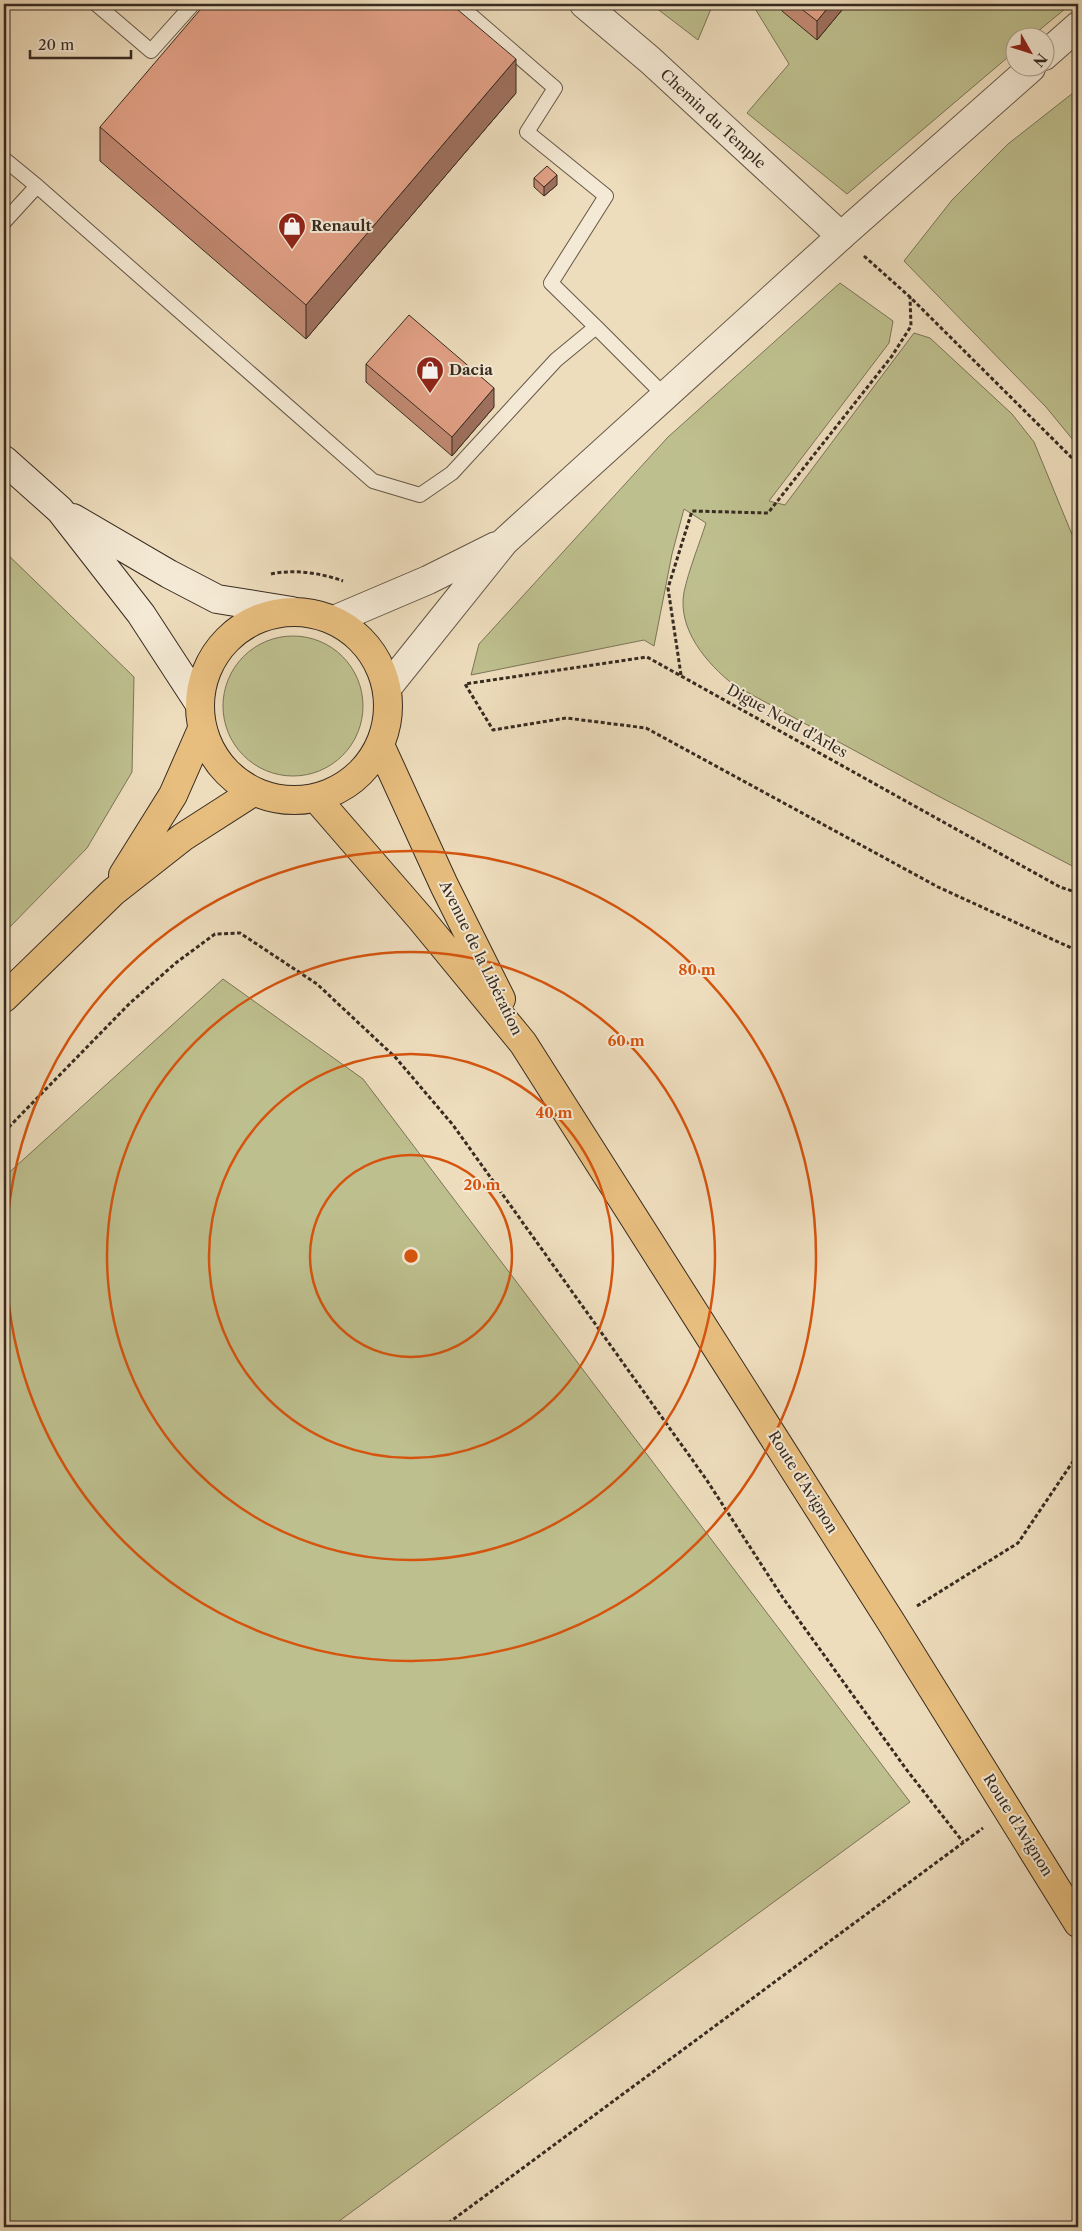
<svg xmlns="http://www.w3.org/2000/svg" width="1082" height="2231" font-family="'Libre Caslon Text',serif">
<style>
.green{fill:#bebf8e;stroke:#7a7558}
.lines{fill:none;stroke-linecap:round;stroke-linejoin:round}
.service-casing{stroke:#655848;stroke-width:16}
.minor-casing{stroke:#655848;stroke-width:30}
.tertiary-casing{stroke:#655848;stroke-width:30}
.secondary-casing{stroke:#372b21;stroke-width:30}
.primary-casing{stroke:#372b21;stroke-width:30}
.path{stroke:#372b21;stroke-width:3;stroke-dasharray:4 2.5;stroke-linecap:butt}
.service{stroke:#f4e9d4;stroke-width:14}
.minor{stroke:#f4e9d4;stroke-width:28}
.tertiary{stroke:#f4e9d4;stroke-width:28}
.secondary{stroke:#f4e9d4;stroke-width:28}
.primary{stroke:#e7be7e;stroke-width:28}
.wall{fill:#c28a73;stroke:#372b21}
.shaded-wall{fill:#9e705e;stroke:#372b21}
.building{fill:#e2a086;stroke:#372b21}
.ring{fill:none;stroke:#d6540e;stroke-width:2.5}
.labels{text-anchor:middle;stroke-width:4;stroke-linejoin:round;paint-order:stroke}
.street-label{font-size:15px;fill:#372b21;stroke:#f4e9d4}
.poi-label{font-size:15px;font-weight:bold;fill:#372b21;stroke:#f4e9d4;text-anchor:start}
.centre{fill:#d6540e;stroke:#f4e9d4;stroke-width:2.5}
.ring-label{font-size:15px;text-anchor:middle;font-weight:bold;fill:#d6540e;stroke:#f4e9d4;stroke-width:4;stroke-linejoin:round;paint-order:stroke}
</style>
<rect width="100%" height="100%" fill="#eeddbd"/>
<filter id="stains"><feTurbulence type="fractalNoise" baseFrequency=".004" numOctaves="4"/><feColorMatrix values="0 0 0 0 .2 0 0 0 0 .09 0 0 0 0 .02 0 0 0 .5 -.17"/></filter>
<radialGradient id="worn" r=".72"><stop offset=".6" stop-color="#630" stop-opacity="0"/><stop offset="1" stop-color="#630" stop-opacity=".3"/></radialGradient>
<!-- green -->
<path class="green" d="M 651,4 L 713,4 L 698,40 Z
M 756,4 L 1071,4 L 1031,37 L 1014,38 L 1014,52 L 847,194 L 747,113 L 789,64 L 754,7 Z
M 1078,89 L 1078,446 L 1046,407 L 904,261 L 952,200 L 1008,144 Z
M 840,283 L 893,321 L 889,343 L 769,501 L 785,505 L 914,333 L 930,338 L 1012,414 L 1034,442 L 1078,549 L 1078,869 L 940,797 L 734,685 C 707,664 677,629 684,592 C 689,569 699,545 706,523 L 684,509 L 672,554 L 654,646 L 644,640 L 471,675 L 479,644 L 668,437 Z
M 4,551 L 134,677 L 132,772 L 87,848 L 4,933 Z
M223 706a70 70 0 1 1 140 0a70 70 0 1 1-140 0Z
M 223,979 L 363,1079 L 910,1802 L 331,2227 L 4,2227 L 4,1177 Z"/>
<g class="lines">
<!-- service casing -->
<g class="service-casing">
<path id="service" d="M 96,4 L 151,51 L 193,4
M 458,4 L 555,88 L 527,132 L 606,196 L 551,283 L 596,327
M 4,159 L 37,186
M 4,222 L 37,186 L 373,481 L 420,495 L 452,473 L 556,360 L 596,327 L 665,396"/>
</g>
<!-- minor casing -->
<g class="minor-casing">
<path id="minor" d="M 584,4 L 650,60 L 841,236"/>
</g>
<!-- tertiary casing -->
<g class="tertiary-casing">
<path id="tertiary" d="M 1044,56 L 1078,26
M 334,620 L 428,580 L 496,546
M 387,688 L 504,542 L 841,236 L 1031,68"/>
</g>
<!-- secondary casing -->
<g class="secondary-casing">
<path id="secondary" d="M 4,460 L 60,510 L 141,614 L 199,703
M 73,518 L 169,574 L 217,599 L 292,611"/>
</g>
<!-- primary casing -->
<g class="primary-casing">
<path id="primary" d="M200 706a94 94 0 1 1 188 0a94 94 0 1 1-188 0Z
M 380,745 L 444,885 L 501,999
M 316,798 L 421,919 L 523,1043 L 891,1622 L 1078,1923
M 123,875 L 173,795 L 202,729
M 4,998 L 113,892 L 183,837 L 253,792"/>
</g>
<!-- path -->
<path class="path" d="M 864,256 L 910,297 L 1077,463 L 1078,467
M 271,574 C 294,569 321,573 343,581
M 681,675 L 668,588 L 692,511 L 768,513 L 892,356 L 911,326 L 910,297
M 1078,893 L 1060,887 L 647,657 L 465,684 L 493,730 L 566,718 L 646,728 L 938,887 L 1078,951
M 4,1132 L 130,1003 L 177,962 L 215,934 L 240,933 L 317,984 L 396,1058 L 453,1125 L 706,1479 L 783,1598 L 906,1769 L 963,1842
M 917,1606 L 1018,1543 L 1078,1454
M 443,2227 L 983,1828"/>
<!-- service -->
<use href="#service" class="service"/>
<!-- minor -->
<use href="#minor" class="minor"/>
<!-- tertiary -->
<use href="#tertiary" class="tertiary"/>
<!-- secondary -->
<use href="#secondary" class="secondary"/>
<!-- primary -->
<use href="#primary" class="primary"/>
</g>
<!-- wall -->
<path class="wall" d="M 782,4 L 847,4 L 817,40 L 782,11 Z
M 516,93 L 306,339 L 100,161 L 100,127 Z
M 534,178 L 557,185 L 544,196 L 534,187 Z
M 366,364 L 494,407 L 452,456 L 366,382 Z
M 1078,1461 L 1078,1478 L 1074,1474 L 1074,1464 Z"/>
<!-- shaded-wall -->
<path class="shaded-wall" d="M 831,4 L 847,4 L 817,40 L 817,21 Z
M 516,59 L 516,93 L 306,339 L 306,305 Z
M 557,175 L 557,185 L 544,196 L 544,187 Z
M 494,388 L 494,407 L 452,456 L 452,437 Z"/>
<!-- building -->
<path class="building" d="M 205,4 L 451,4 L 516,59 L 306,305 L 100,127 Z
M 795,4 L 831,4 L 817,21 Z
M 547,166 L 557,175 L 544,187 L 534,178 Z
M 409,315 L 494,388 L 452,437 L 366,364 Z
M 1078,1461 L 1078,1469 L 1074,1464 Z"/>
<!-- distance rings -->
<g class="ring">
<circle cx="411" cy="1256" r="101"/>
<circle cx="411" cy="1256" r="202"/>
<circle cx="411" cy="1256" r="304"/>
<circle cx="411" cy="1256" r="405"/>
</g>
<!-- icons -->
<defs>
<g id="shop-pin" transform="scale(1.4375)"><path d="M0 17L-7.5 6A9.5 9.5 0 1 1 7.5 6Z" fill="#8f2418" stroke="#f4e9d4"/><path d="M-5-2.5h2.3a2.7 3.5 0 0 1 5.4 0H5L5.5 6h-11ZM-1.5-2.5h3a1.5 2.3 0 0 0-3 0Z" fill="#fff"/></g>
</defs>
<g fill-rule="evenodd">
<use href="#shop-pin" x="292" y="226"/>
<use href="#shop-pin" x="430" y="370"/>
</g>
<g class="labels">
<!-- street labels -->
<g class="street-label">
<text transform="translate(713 119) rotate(43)" y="5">Chemin du Temple</text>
<text transform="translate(787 721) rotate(29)" y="5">Digue Nord d'Arles</text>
<text transform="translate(481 958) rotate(64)" y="5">Avenue de la Libération</text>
<text transform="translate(803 1482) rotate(58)" y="5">Route d'Avignon</text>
<text transform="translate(1018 1825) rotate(58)" y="5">Route d'Avignon</text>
</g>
<!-- poi labels -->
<g class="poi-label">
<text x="311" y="231">Renault</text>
<text x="449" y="375">Dacia</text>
</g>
</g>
<circle cx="411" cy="1256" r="8" class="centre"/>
<g class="ring-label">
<text x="697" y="975">80 m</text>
<text x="626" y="1046">60 m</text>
<text x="554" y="1118">40 m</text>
<text x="482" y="1190">20 m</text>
</g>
<!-- margin -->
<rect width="1082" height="2231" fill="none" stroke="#eeddbd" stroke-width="20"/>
<rect x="5" y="5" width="1072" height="2221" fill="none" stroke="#372b21" stroke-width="2.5"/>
<rect x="10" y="10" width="1062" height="2211" fill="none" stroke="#372b21"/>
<!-- north arrow -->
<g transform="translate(1030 52) rotate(129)"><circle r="24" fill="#f4e9d4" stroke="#a89d8c"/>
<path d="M0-4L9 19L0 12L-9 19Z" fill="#8f2418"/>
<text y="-8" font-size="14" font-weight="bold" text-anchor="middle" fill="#372b21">N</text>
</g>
<!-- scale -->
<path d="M30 50v8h101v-8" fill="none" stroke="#372b21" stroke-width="2.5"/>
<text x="38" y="50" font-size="15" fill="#372b21" stroke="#f4e9d4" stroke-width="4" paint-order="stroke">20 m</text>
<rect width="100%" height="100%" filter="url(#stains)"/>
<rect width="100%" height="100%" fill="url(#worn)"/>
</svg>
